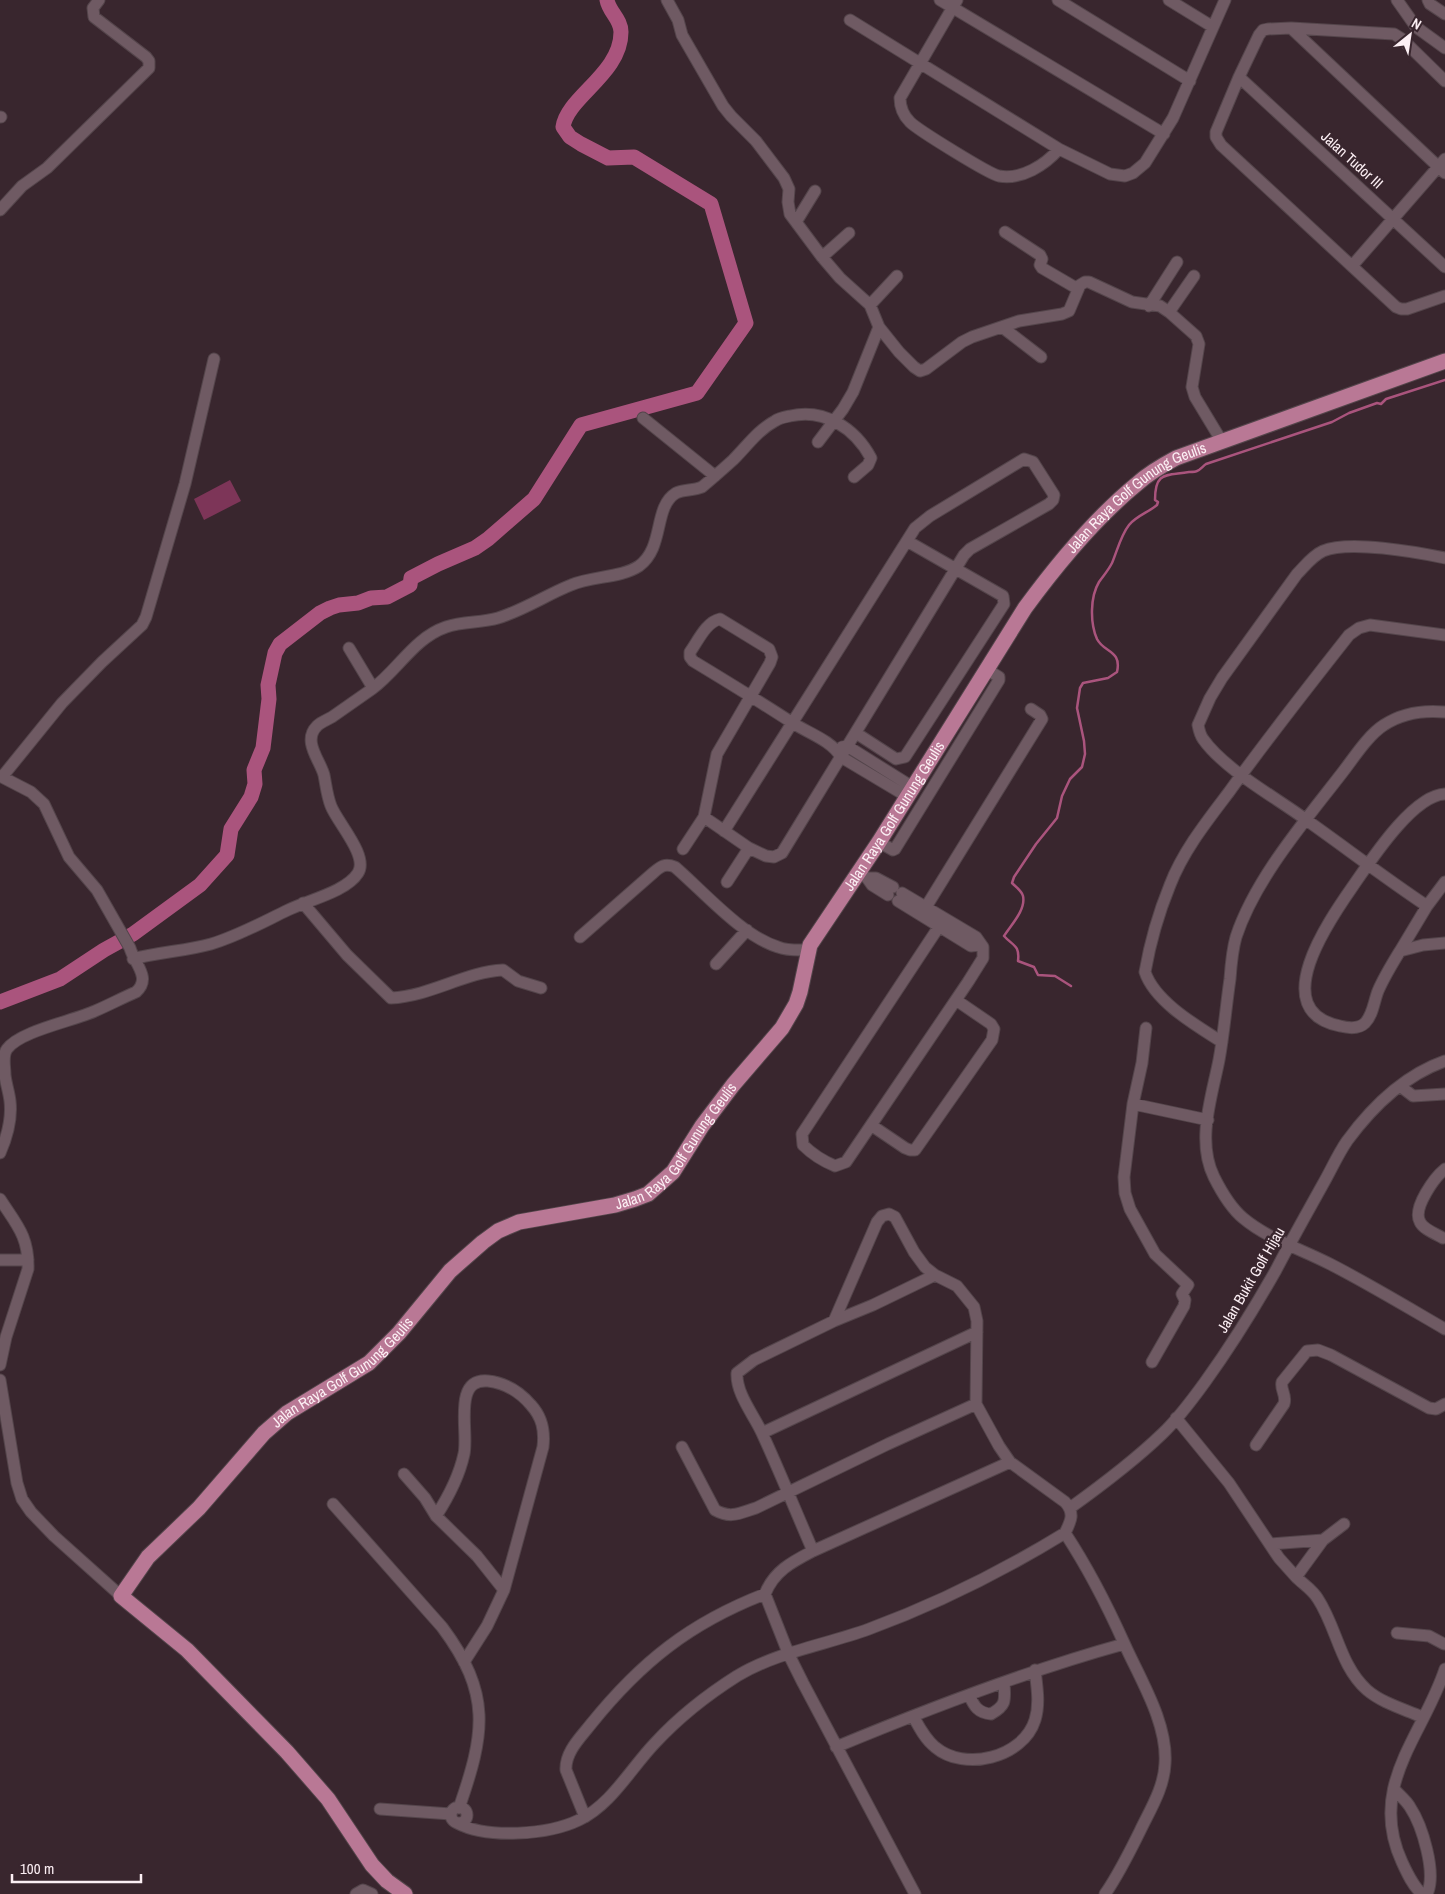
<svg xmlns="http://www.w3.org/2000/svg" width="1445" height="1894" font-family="'Archivo Narrow',sans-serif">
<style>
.green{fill:#7d3558}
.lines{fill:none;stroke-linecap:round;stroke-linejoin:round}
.stream{stroke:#aa547d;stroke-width:2.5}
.river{stroke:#aa547d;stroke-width:15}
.minor-casing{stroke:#54454b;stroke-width:13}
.major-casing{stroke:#54454b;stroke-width:17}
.minor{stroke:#6f5a63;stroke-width:11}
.major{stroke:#b97895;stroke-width:15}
.labels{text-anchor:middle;stroke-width:5;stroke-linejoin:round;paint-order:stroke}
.street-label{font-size:15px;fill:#fceff4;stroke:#39262e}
</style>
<rect width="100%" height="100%" fill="#39262e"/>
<!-- green -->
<path class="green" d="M 230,480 L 241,501 L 204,520 L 194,499 Z"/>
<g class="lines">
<!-- stream -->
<path class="stream" d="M 1071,986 L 1055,976 L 1038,975 L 1034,967 L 1018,961 C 1020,945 1013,946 1004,936 C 1011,925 1026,910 1023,896 C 1022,891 1016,887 1012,883 L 1014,877 L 1036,844 L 1057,818 L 1062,796 L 1070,779 L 1082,767 L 1085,754 L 1084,741 L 1077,708 L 1080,688 L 1083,683 L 1108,678 L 1117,672 C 1122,650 1104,653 1097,639 C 1090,623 1090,597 1099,582 C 1103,576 1108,571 1112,563 C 1117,551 1121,535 1129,525 C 1136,516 1149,512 1157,505 L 1158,502 L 1155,500 C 1155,471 1166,476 1189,472 C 1189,472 1196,472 1197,471 C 1200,470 1203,466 1206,464 L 1332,422 L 1349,413 L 1377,403 L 1381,404 L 1386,399 L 1445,380"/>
<!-- river -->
<path class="river" d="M 0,1002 L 60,979 L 104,950 L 133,934 L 200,885 L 227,855 L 231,829 L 251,797 L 255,784 L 254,770 L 263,748 L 269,699 L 268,685 L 275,653 L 280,644 L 320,613 L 330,608 L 339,605 L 358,603 L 371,598 L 387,597 L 410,585 L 411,578 L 438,564 L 475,548 L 488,539 L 534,499 L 581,425 L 697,393 L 746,323 L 711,204 L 634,157 L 608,158 L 581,144 L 570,137 L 563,127 C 567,97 621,74 621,32 C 621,19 609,12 607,0"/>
<!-- minor casing -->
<g class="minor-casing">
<path id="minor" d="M 667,0 L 678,20 L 682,35 L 723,106 L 731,116 L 756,141 L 784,178 L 789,189 L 788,202 L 790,214 L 822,257 L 840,278 L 870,305 L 879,327 L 899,352 L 914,367 L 920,371 L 926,369 L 962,342 L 972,337 L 1019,321 L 1062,314 L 1069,311 L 1080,285 L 1085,282 L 1089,282 L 1132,302 L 1160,306 L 1169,312 L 1196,336 L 1199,344 L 1192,387 L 1195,397 L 1221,440
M 940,0 L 1164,134
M 957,0 L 900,98 C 900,107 903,115 910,122 C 918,130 989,174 999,176 C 1022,180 1045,165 1059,149
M 1058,0 L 1190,81
M 1169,0 L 1213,27
M 1397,0 L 1416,27 L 1445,48
M 1428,0 L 1430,4 L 1445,14
M 850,20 L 1059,149 L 1110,174 L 1125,176 L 1133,173 L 1145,163 L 1173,118 L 1225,0
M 1291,28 L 1445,173
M 1239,77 L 1445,267
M 1445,81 L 1402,39 L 1394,34 L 1291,28 L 1268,29 L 1263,30 L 1259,35 L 1239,77 L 1216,132 L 1216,137 L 1221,145 L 1396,307 L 1401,309 L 1407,309 L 1445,296
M 0,117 L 1,117
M 0,210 L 22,186 L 47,168 L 149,68 L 149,61 L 146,57 L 94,17 L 93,8 L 99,0
M 796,222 L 815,191
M 1005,232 L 1040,255 L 1042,259 L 1040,265 L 1042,268 L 1078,289
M 822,257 L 849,233
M 1352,266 L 1445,159
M 870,305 L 897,276
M 1149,306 L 1177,262
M 1169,312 L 1194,276
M 1002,327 L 1041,357
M 643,418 L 715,476
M 818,442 L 843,409 L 853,392 L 879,327
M 1445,558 C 1416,552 1349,540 1323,551 C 1312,556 1305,566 1297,574 L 1222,678 L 1210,698 L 1198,725 C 1199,730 1200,735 1203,739 C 1224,769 1275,797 1305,819 C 1346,848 1385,878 1427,906 L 1400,951 L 1423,945 L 1445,943
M 349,648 L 373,688
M 1445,712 C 1424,710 1402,713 1384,725 C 1368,735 1353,759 1342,773 C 1305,821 1255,879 1236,937 C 1232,951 1231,965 1230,979 C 1226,1006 1224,1033 1219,1060 C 1212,1096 1196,1141 1214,1177 C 1221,1191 1231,1208 1243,1218 C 1268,1239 1301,1249 1330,1264 C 1369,1284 1407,1307 1445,1329
M 856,733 L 896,759 L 905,757 L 1004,604 L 1003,596 L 907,541
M 842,747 L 847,746 L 914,788
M 0,776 L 31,792 L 44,804 L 69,857 L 97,890 L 130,948 C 134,963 152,978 136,992 C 122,998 109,1005 95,1011 C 73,1021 20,1031 7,1049 C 2,1056 5,1066 5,1075 C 6,1084 9,1092 10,1101 C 12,1118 7,1137 0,1153
M 2,777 L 62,703 L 102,662 L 142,625 L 146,617 L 185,484 L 214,359
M 704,817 L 749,848 L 766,856 L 774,857 L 782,853 L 964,555 L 970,549 L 1049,504 L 1053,500 L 1054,495 L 1033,462 L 1024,459 L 930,516 L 915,528 L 724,831
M 879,842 L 893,850 L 895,849 L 999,680 L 999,677 L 986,669
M 683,849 L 704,817 L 717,754 L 770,663 L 772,657 L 769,649 L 720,619 C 706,622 698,641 690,652 L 690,657 L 693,661 C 726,681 759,701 791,722 C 808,733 831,740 841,757 L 908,797
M 860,873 L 867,878 L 872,885 L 888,895
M 867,878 L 876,878 L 893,887
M 727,882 L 749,848
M 902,893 L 976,937 L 983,947 L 983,958 L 968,982 L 846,1162 L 835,1166 C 823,1161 812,1154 803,1145 L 802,1134 L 944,919
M 898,901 L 971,946 L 980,945
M 303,903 L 347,955 L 391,998 C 431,996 465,972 503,970 L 518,981 L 541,988
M 1427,906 L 1445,882
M 921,915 L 1042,719 L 1040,715 L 1031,709
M 580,937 L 653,873 C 661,866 665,863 675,867 C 704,892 742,936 778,947 C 788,951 798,950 808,950
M 1400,951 C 1392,964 1384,977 1378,991 C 1374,1001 1373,1015 1365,1023 C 1359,1029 1348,1028 1340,1026 C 1265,1011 1330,919 1353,886 C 1371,860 1413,795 1445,794
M 133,959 C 158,952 186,951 211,944 C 238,936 263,922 288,910 C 308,900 346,892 358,873 C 369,856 337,822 331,806 C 327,796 326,785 324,775 C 320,760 302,741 317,726 C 321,722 327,720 332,717 C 345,708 359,698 372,689 C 398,670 414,638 446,627 C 463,621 481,623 498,618 C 524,610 546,595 571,585 C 592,576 621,578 639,566 C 665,547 653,507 676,493 C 684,489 693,491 702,487 C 713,478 723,469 733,460 C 747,446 758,430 775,421 C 779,418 785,417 790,416 C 824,408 855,428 871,458 L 868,465 L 854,477
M 716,964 L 747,930
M 1146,1028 L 1142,1063 L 1133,1104 L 1124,1177 L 1125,1193 L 1130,1209 L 1155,1254 L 1188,1285 L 1182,1294 L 1185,1300 L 1184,1306 L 1152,1362
M 1222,1042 C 1197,1026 1155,1002 1145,972 C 1150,943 1159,912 1170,885 C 1183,851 1207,821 1229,792 C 1267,739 1308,687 1349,635 L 1359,628 L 1370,625 L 1445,635
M 1400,1086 L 1413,1096 L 1445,1094
M 1133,1104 L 1208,1120
M 871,1125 L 905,1148 L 910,1150 L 915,1150 L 992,1040 L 994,1029 L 991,1024 L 956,1000
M 0,1199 C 16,1224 29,1236 28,1269 L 6,1337 L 0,1365
M 1443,1238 C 1436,1234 1423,1229 1420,1222 C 1412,1208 1435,1177 1445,1169
M 0,1260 L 28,1260
M 834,1321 L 877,1222 L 882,1216 L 889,1214 L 895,1217 L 914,1252 L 925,1267 L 935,1275 L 957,1286 L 974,1307 L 977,1321 L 976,1404 L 999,1446 L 1010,1462 L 1065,1502 C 1075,1513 1071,1521 1065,1533 C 1088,1568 1107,1605 1124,1643 C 1140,1679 1168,1723 1165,1764 C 1164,1788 1150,1810 1140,1831 C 1129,1853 1119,1874 1105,1894
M 0,1380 L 17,1483 L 22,1499 L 31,1512 L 54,1536 L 121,1596
M 1176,1418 L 1229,1483 L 1279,1558 L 1296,1577 L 1323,1540 L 1344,1524
M 762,1433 L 977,1332
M 1256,1445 L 1284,1404 C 1287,1395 1280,1390 1282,1382 L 1307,1351 L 1318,1350 L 1331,1355 L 1429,1408 L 1436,1409 L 1445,1404
M 682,1447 L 715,1510 C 731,1519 740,1513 756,1508 L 888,1444 L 976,1404
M 404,1474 L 425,1498 L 436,1516 L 477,1556 L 504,1590
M 333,1504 L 442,1627 C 492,1694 485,1733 459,1808
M 1070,1508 C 1102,1485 1134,1461 1162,1434 C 1178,1419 1192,1400 1205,1382 C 1231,1346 1254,1309 1276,1270 C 1291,1241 1307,1213 1323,1184 C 1331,1170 1338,1154 1347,1141 C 1372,1107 1405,1075 1445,1061
M 436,1516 C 449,1496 459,1477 464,1454 C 469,1432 452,1378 488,1381 C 506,1383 519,1391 531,1405 C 542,1417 545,1430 543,1447 L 504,1590 L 487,1626 L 464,1662
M 1270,1544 L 1323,1540
M 813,1551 C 796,1512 780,1472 762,1433 C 754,1415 736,1394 737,1373 L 754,1360 L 834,1321 L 873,1305 L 935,1275
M 1296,1577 C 1303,1584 1313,1590 1318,1599 C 1337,1628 1340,1666 1367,1690 C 1382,1703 1404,1709 1422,1717
M 1397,1633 L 1429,1636 L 1444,1644
M 969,1695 C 974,1706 978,1713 991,1714 C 1007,1705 1005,1700 1004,1683
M 913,1716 C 919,1727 925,1739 935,1747 C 964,1772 1023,1758 1035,1720 C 1040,1704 1037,1687 1035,1670
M 836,1747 C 930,1708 1026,1671 1124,1644
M 1394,1789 C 1399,1795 1406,1800 1410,1807 C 1422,1825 1437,1873 1427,1894
M451 1815a8 8 0 1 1 16 0a8 8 0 1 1-16 0Z
M 380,1809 L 451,1814
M 585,1817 L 566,1770 C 565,1752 580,1738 591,1724 C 641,1662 690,1623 765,1594
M 457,1823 C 487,1839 548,1835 579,1820 C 611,1805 631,1768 655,1743 C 679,1717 707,1695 737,1676 C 777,1652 825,1645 869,1629 C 937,1604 1003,1571 1065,1533
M 356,1894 L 363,1890 L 372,1894
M 915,1894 L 803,1683 L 789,1655 L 765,1594 C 774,1571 792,1562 813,1551 L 1010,1462
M 1422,1894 C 1413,1886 1407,1873 1402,1862 C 1367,1786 1423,1736 1445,1669"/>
</g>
<!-- major casing -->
<g class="major-casing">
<g id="major">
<path id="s1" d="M 405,1894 L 387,1881 L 372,1865 L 328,1799 L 287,1752 L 187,1650 L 121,1596 L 148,1557 L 199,1508 L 264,1433 L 287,1413 L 369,1363 L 399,1333 L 450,1271 L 483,1242 L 498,1231 L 519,1222 L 615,1205 L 635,1199 L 648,1194 L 673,1172 L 702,1126 L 733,1085 L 782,1028 L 796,1004 L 800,992 L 810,945 L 879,842 L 1025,608 C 1058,563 1095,518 1138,483 C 1149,473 1163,465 1176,458 L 1445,361"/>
</g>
</g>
<!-- minor -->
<use href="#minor" class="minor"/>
<!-- major -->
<use href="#major" class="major"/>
</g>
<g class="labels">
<!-- street labels -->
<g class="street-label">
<text transform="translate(1352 160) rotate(42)" y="5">Jalan Tudor III</text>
<text dy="5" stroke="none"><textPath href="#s1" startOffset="1960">Jalan Raya Golf Gunung Geulis</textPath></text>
<text dy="5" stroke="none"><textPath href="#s1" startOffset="1555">Jalan Raya Golf Gunung Geulis</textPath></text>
<text dy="5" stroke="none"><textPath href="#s1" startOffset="1151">Jalan Raya Golf Gunung Geulis</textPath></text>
<text transform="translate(1251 1280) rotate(-60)" y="5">Jalan Bukit Golf Hijau</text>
<text dy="5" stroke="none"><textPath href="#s1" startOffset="731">Jalan Raya Golf Gunung Geulis</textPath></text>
</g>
</g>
<!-- north arrow -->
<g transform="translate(1410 35) rotate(30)" stroke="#39262e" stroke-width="4" paint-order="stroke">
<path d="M0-4L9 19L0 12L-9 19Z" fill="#fceff4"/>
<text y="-8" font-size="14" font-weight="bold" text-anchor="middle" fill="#fceff4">N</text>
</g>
<!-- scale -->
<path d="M12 1874v8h129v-8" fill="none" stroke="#fceff4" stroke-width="2.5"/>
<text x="20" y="1874" font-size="15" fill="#fceff4" stroke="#39262e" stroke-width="4" paint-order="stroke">100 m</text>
</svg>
